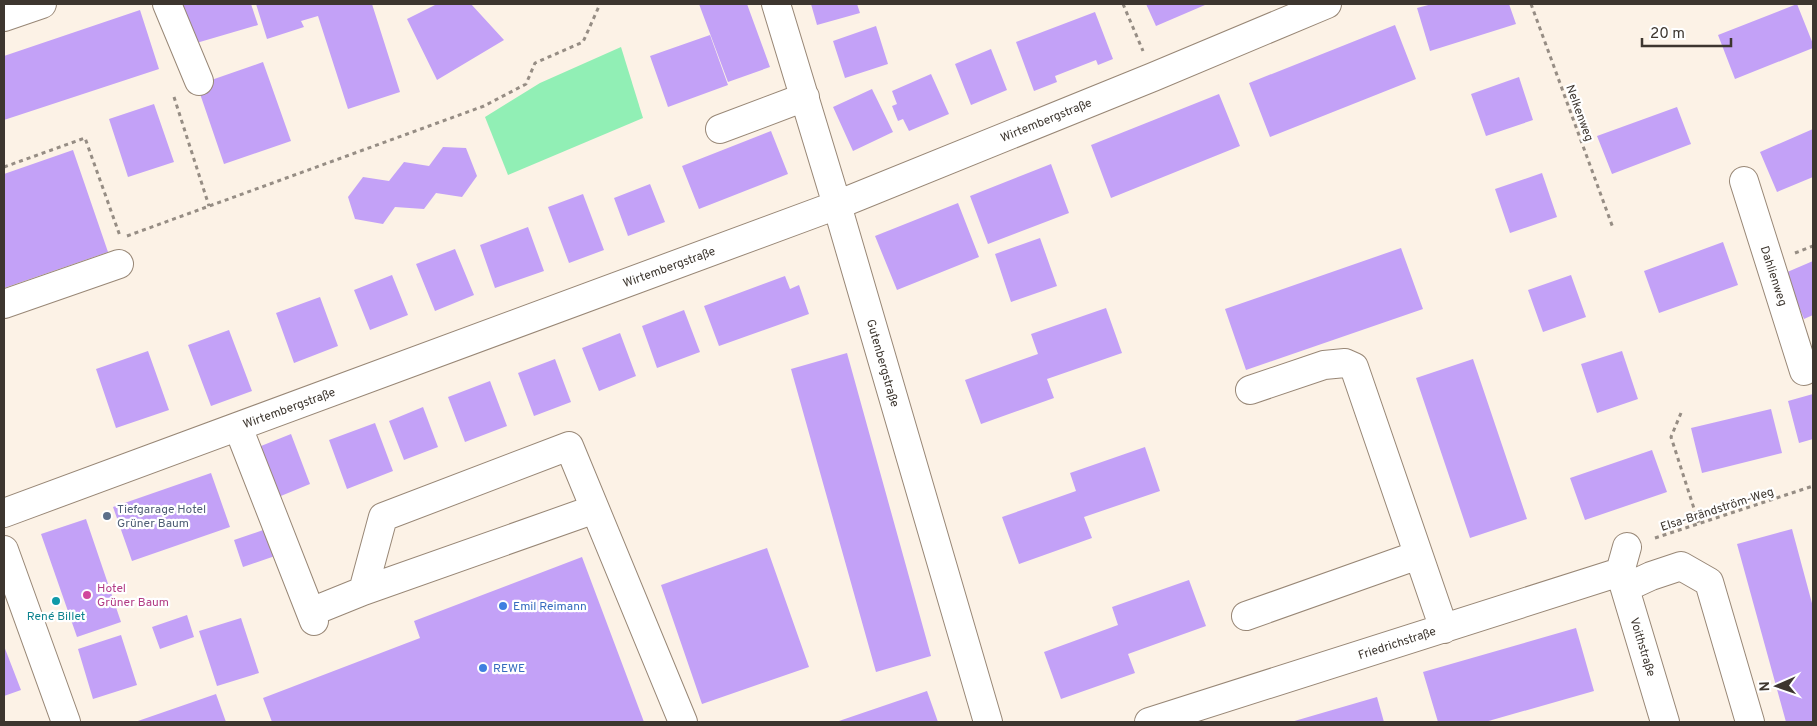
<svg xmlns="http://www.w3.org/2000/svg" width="1817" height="726" font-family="Overpass,sans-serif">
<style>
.green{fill:#91efb5}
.building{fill:#c3a1f7}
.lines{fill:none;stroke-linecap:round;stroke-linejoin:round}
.minor-casing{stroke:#988776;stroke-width:30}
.path{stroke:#968d84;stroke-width:3;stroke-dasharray:4 4;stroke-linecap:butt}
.minor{stroke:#fff;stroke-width:28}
.service-dot{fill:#5c6f8a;stroke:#fff;stroke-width:2}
.hotel-dot{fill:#d1479c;stroke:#fff;stroke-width:2}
.culture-dot{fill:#0f9aa8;stroke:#fff;stroke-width:2}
.shop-dot{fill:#3f7fe0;stroke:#fff;stroke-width:2}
.labels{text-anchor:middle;stroke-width:4.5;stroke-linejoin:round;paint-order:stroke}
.street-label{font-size:12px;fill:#3d362f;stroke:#fff}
.service-label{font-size:12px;fill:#4e5e75;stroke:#fff;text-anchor:start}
.hotel-label{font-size:12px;fill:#b23c85;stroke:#fff;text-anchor:start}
.shop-label{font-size:12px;fill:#366cbe;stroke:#fff;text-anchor:start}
.culture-label{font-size:12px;fill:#0d838f;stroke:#fff}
</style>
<rect width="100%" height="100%" fill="#fcf2e6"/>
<!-- green -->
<path class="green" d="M 621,47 L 643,118 L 508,175 L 485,117 L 540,83 Z"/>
<!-- building -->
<path class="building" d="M 182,4 L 251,4 L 258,25 L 193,44 Z
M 256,4 L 372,4 L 400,92 L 348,109 L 318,16 L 301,21 L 304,27 L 267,39 Z
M 437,4 L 471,4 L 504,40 L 437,80 L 407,19 Z
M 699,4 L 747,4 L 770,67 L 728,82 Z
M 811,4 L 857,4 L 860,13 L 817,25 Z
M 1146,4 L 1204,4 L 1205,5 L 1156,26 Z
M 1432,4 L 1509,4 L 1516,24 L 1430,51 L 1417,8 Z
M 1797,4 L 1813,44 L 1813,48 L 1735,79 L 1718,35 Z
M 140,10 L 159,69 L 4,120 L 4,56 Z
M 1095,12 L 1113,59 L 1098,65 L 1096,60 L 1055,76 L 1057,82 L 1034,91 L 1016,42 Z
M 1395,25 L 1416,79 L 1270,137 L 1249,83 Z
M 876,26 L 888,64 L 845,78 L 833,41 Z
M 710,35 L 728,85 L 668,107 L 650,56 Z
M 991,49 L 1007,90 L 971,105 L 955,64 Z
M 263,62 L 291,141 L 224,164 L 197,85 Z
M 931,74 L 949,114 L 909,131 L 903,119 L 898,121 L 892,106 L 897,104 L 892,91 Z
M 1519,77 L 1533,120 L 1486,136 L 1471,94 Z
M 872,89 L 893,132 L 853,151 L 833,107 Z
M 1219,94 L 1240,146 L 1111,198 L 1091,145 Z
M 154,104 L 174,162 L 128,177 L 109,119 Z
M 1677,107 L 1691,144 L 1612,174 L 1597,136 Z
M 1813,129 L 1813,177 L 1777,192 L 1760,152 Z
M 771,131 L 788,174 L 699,209 L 682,166 Z
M 443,147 L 466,148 L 477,176 L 462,197 L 436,193 L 424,209 L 395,207 L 383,224 L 355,219 L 348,197 L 363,177 L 389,181 L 404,162 L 429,166 Z
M 73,150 L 108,252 L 4,288 L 4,174 Z
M 1051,164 L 1069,213 L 988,244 L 970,196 Z
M 1542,173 L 1557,217 L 1510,233 L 1495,189 Z
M 650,184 L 665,222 L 628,236 L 614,198 Z
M 583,194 L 604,250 L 569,263 L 548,207 Z
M 958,203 L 979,257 L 897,290 L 875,236 Z
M 528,227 L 544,271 L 495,288 L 480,245 Z
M 1040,238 L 1057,286 L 1011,302 L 995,254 Z
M 1723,242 L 1738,285 L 1659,313 L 1644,271 Z
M 1401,248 L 1423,309 L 1246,370 L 1225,309 Z
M 455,249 L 474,295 L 435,311 L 416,264 Z
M 1813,261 L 1813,315 L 1804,319 L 1785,273 Z
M 392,275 L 408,315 L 370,330 L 354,290 Z
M 1571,275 L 1586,317 L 1543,332 L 1528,290 Z
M 785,276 L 790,289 L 799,285 L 809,314 L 719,346 L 704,306 Z
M 320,297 L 338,346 L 294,363 L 276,313 Z
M 1106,308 L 1122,353 L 1047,379 L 1054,398 L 981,424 L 965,380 L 1038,354 L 1031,334 Z
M 684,310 L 700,352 L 657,368 L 642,326 Z
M 229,330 L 252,391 L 211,406 L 188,345 Z
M 620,333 L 636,376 L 599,391 L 582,348 Z
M 148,351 L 169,410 L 116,428 L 96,369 Z
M 1622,351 L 1638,399 L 1597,413 L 1581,364 Z
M 847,353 L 931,656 L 876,672 L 791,369 Z
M 555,359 L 571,402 L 534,416 L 518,373 Z
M 1473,359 L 1527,519 L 1470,538 L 1416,378 Z
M 490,381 L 507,426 L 465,442 L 448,397 Z
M 1813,394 L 1813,439 L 1799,443 L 1788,401 Z
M 423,407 L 438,447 L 404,460 L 389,421 Z
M 1771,409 L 1782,453 L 1702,473 L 1691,428 Z
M 375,423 L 393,471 L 347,489 L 329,440 Z
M 291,434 L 310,484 L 276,498 L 256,448 Z
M 1145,447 L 1160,491 L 1084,517 L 1092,538 L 1019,564 L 1002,517 L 1076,491 L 1070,473 Z
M 1652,450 L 1667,492 L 1585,520 L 1570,478 Z
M 211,473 L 230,527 L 132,561 L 113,507 Z
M 86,519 L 121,622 L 77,637 L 41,534 Z
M 266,529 L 275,556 L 243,567 L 234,540 Z
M 1792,529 L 1813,607 L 1813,722 L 1786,722 L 1737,544 Z
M 767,548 L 809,667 L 702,704 L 661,585 Z
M 582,557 L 644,722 L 272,722 L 263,698 L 420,638 L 414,621 Z
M 1189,580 L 1206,626 L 1128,654 L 1135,673 L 1061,699 L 1044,652 L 1118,625 L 1112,607 Z
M 187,615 L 194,637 L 160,649 L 152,627 Z
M 241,618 L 259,673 L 217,686 L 199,631 Z
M 1576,628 L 1594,691 L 1485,722 L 1438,722 L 1423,672 Z
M 121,635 L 137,685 L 93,699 L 78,649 Z
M 4,646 L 21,690 L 4,696 Z
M 927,691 L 938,722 L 836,722 Z
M 216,694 L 226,722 L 135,722 Z
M 1377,697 L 1384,722 L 1291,722 Z"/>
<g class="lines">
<!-- minor casing -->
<g class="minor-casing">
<path id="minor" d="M 167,4 L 199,81
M 776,4 L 837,205 L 988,722
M 4,17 L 42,4
M 720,129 L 805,97
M 1744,181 L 1804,371
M 4,304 L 119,264
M 1250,390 L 1324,365 L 1345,363 L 1354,367 L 1444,629
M 238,427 L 314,621
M 4,513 L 837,205 L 1153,77 L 1327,4
M 4,550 L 66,722
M 1620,572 L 1665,722
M 1625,588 L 1651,576 L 1681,566 L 1709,582 L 1750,722
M 363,591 L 595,509
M 311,612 L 363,591 L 383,517 L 569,446 L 683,722
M 1246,616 L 1418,555
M 1149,722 L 1620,572 L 1627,547"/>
</g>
<!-- path -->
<path class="path" d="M 1123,4 L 1143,51
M 1531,4 L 1613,228
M 174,97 L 209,206
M 4,167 L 85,138 L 120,236
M 127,236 L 484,106 L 526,84 L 535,63 L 583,42 L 600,4
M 1795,253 L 1813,246
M 1681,413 L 1671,437 L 1699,524
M 1655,538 L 1813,486"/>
<!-- minor -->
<use href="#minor" class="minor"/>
</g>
<!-- markers -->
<circle class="service-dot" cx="107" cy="516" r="5"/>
<circle class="hotel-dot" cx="87" cy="595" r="5"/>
<circle class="culture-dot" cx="56" cy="601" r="5"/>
<g class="shop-dot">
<circle cx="503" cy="606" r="5"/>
<circle cx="483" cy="668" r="5"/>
</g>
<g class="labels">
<!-- street labels -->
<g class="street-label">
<text transform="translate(1580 113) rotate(70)" y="4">Nelkenweg</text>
<text transform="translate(1046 120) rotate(-22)" y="4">Wirtembergstraße</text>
<text transform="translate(669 267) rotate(-20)" y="4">Wirtembergstraße</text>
<text transform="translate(1774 276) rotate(72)" y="4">Dahlienweg</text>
<text transform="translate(883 363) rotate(74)" y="4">Gutenbergstraße</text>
<text transform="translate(289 408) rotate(-20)" y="4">Wirtembergstraße</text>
<text transform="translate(1717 509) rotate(-18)" y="4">Elsa-Brändström-Weg</text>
<text transform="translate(1397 643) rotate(-18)" y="4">Friedrichstraße</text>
<text transform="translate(1643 647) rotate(73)" y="4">Voithstraße</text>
</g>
<!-- service labels -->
<g class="service-label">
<text x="117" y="513">Tiefgarage Hotel<tspan x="117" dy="14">Grüner Baum</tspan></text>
</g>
<!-- hotel labels -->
<g class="hotel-label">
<text x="97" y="592">Hotel<tspan x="97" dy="14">Grüner Baum</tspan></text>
</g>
<!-- shop labels -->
<g class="shop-label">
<text x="513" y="610">Emil Reimann</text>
<text x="493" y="672">REWE</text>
</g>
<!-- culture labels -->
<g class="culture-label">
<text x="56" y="620">René Billet</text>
</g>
</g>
<!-- border -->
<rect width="1817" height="726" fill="none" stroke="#3d362f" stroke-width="10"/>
<!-- north arrow -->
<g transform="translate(1777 686) rotate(268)" stroke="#ffffff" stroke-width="4" paint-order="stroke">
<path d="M0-4L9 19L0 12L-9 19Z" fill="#3d362f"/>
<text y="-8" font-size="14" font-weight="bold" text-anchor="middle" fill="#3d362f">N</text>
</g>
<!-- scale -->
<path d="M1642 38v8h89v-8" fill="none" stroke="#3d362f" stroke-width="2.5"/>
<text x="1650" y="38" font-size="15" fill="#3d362f" stroke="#ffffff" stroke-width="4" paint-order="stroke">20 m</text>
</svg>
